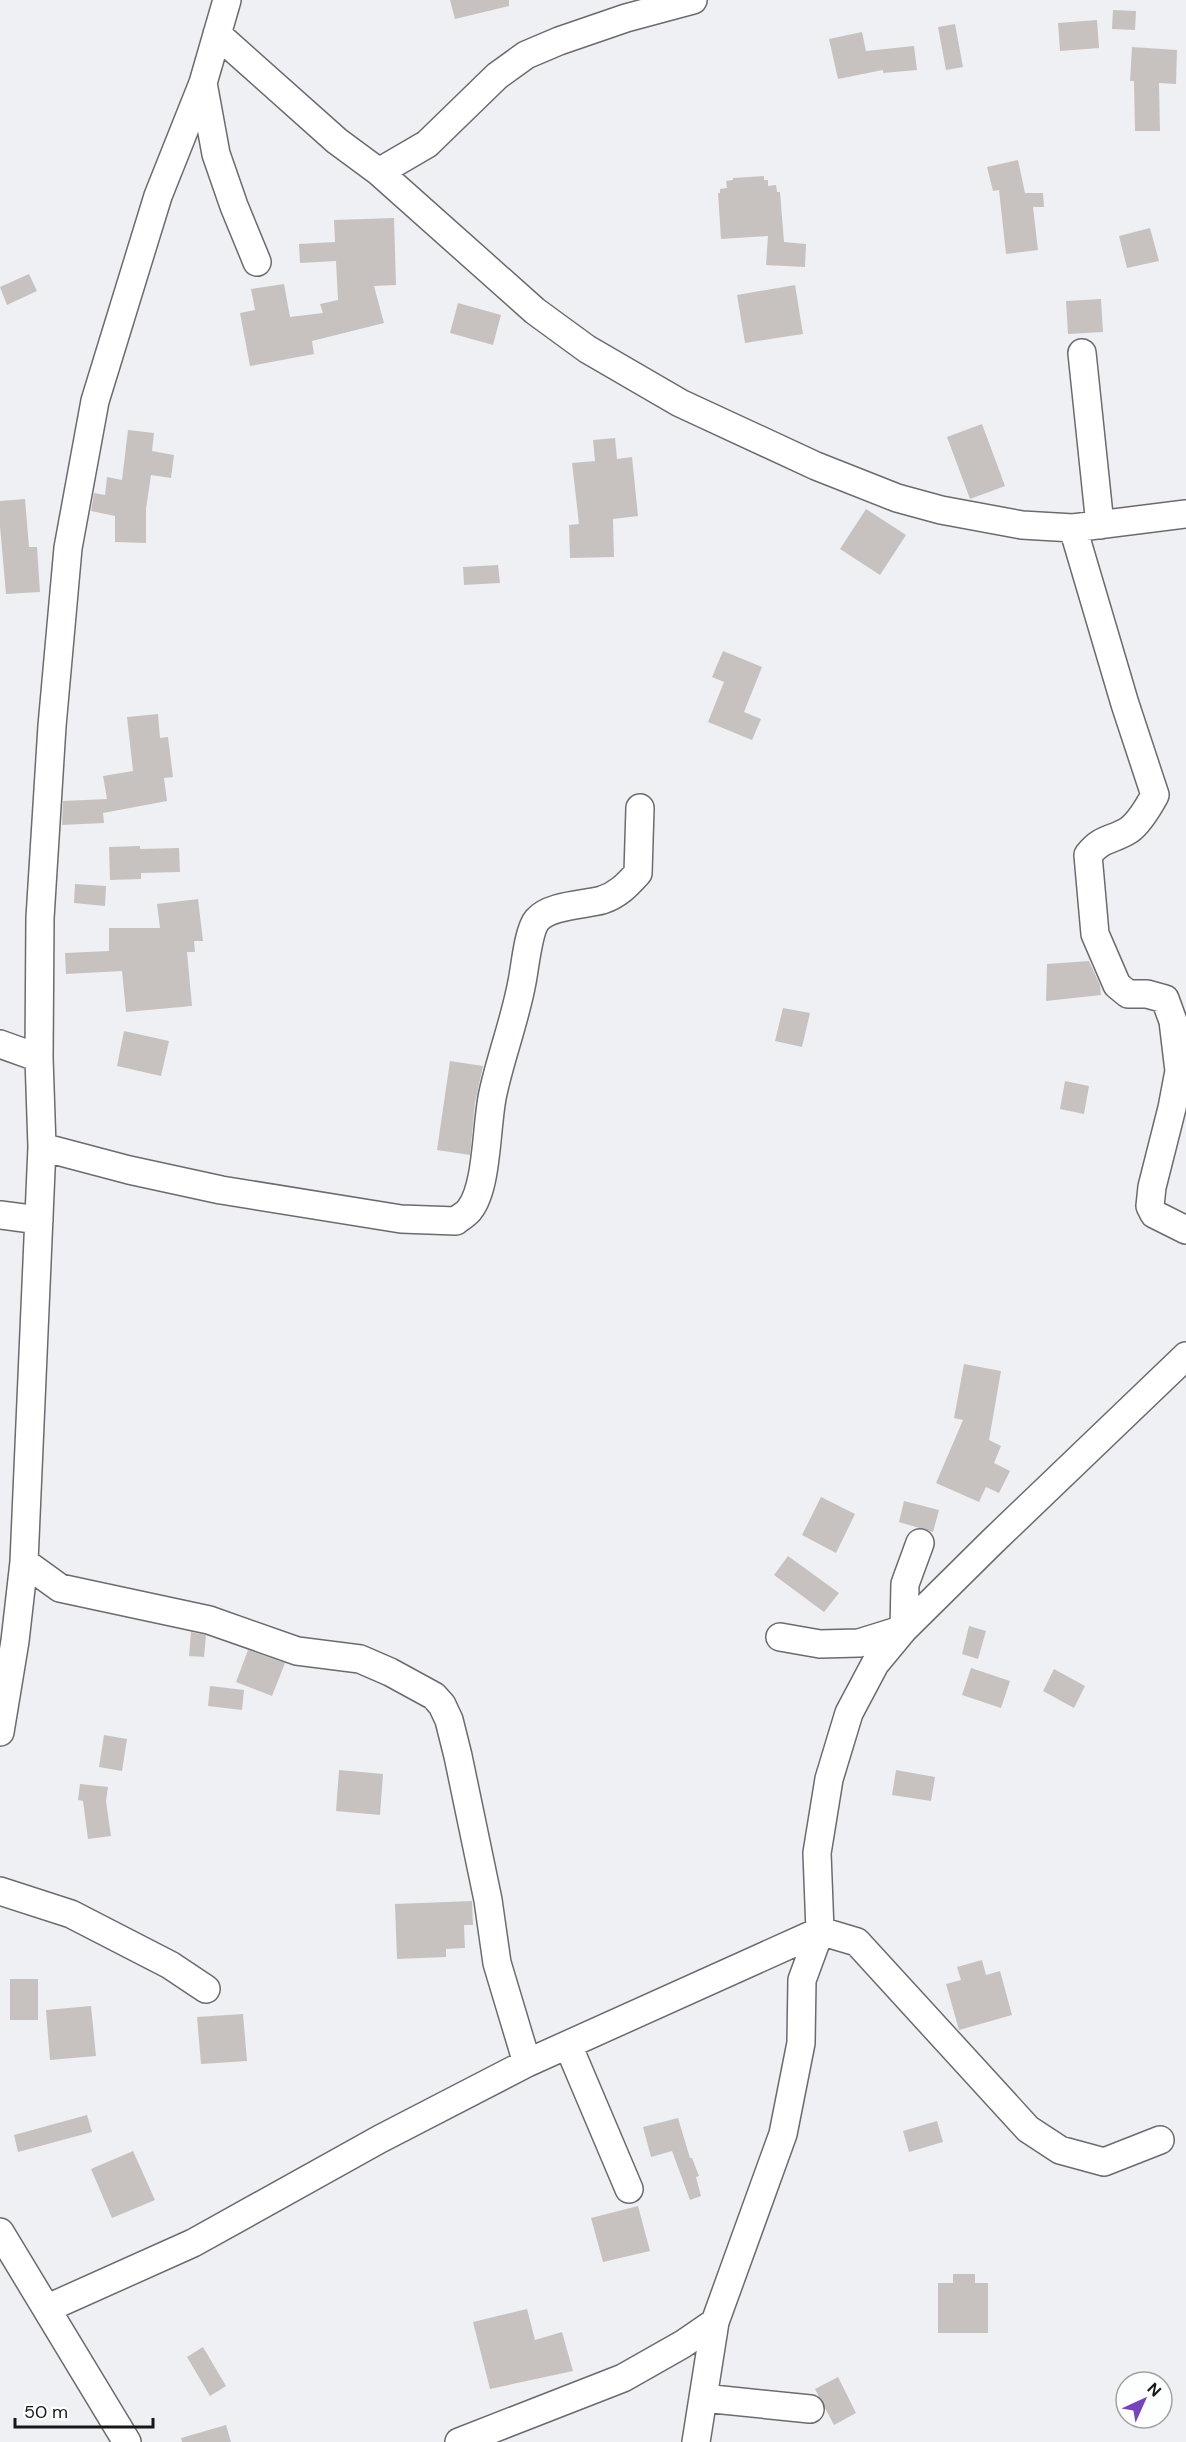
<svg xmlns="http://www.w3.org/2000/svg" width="1186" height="2442" font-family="'DM Sans',sans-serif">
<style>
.building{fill:#c7c2c0}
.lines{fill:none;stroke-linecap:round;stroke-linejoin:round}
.minor-casing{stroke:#6b6b6f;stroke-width:30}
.minor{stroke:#fff;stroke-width:27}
</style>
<rect width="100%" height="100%" fill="#eff0f4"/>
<!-- building -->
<path class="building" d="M 450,0 L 509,0 L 509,6 L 455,19 Z
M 1113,10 L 1136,11 L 1135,30 L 1112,29 Z
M 1097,20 L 1099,48 L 1060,51 L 1058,23 Z
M 955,24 L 963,67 L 946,70 L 938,27 Z
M 862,32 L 866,51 L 914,46 L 917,70 L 883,73 L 883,70 L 838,79 L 829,39 Z
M 1132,47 L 1177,50 L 1176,84 L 1159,83 L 1160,131 L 1135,131 L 1134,81 L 1130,81 Z
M 1018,160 L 1025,193 L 1043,193 L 1044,207 L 1033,207 L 1038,250 L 1006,254 L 999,190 L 993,191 L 987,167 Z
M 764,176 L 764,180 L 768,180 L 768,186 L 776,185 L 777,192 L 780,192 L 784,242 L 806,244 L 805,267 L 766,265 L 768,236 L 721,239 L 718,193 L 720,193 L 720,189 L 727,188 L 726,181 L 733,180 L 733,178 Z
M 394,218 L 396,285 L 374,286 L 384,323 L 312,341 L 314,354 L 250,366 L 240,313 L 255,310 L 251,289 L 284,284 L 290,317 L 323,313 L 320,304 L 338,300 L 336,261 L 300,263 L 299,244 L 335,242 L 334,220 Z
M 1150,228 L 1159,261 L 1127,268 L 1119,236 Z
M 29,274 L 37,291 L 7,305 L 0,287 Z
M 795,285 L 803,334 L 745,343 L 737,295 Z
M 1101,299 L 1103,332 L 1068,334 L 1066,301 Z
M 458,303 L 501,315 L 493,345 L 450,333 Z
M 982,424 L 1005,486 L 970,499 L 947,437 Z
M 128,430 L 154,433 L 152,451 L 174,455 L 171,478 L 151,475 L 146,509 L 146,543 L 115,542 L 115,516 L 91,511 L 94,493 L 105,495 L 107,477 L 122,480 Z
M 615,438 L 617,459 L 632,457 L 638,516 L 613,519 L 614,557 L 570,558 L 569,525 L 579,524 L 572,463 L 595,461 L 593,440 Z
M 25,499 L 29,547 L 37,547 L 40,592 L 6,594 L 0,526 L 0,501 Z
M 866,509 L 906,535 L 880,575 L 840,549 Z
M 498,565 L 500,583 L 464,585 L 463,567 Z
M 723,651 L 762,667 L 744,712 L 761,719 L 752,740 L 708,722 L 724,682 L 712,677 Z
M 158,714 L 160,738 L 168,737 L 173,777 L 164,778 L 167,801 L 103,813 L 104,823 L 62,825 L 63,801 L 107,799 L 103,776 L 133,771 L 127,717 Z
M 140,846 L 140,849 L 179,848 L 180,872 L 141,873 L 141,879 L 110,880 L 109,847 Z
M 75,884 L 106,886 L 105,906 L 74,903 Z
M 198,899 L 203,941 L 194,941 L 195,952 L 187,952 L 192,1006 L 126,1012 L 122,971 L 66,974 L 65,953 L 109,951 L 109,928 L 160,928 L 157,904 Z
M 1089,961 L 1100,985 L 1101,995 L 1046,1001 L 1047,964 Z
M 783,1008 L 810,1013 L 802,1047 L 775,1041 Z
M 124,1031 L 169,1041 L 161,1076 L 117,1066 Z
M 450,1061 L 483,1066 L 475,1103 L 470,1155 L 437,1150 Z
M 1065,1081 L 1089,1086 L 1084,1114 L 1060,1109 Z
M 964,1364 L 1001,1371 L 989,1440 L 1001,1446 L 994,1463 L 1010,1471 L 999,1493 L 986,1487 L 979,1502 L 936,1483 L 963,1420 L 954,1418 Z
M 821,1497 L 855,1514 L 836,1553 L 802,1535 Z
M 904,1501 L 939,1510 L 933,1532 L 899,1522 Z
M 788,1556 L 839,1593 L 824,1612 L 774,1575 Z
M 969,1626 L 986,1631 L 978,1659 L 962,1654 Z
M 191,1632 L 206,1635 L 204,1657 L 189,1656 Z
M 248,1650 L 285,1663 L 272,1696 L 236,1682 Z
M 971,1668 L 1010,1681 L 1001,1708 L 962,1695 Z
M 1054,1669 L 1085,1686 L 1074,1708 L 1043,1691 Z
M 210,1686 L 244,1690 L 242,1710 L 208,1706 Z
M 104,1735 L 127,1739 L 122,1771 L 99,1767 Z
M 339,1770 L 383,1774 L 380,1815 L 336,1811 Z
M 896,1770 L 935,1777 L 931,1801 L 892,1795 Z
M 80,1784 L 108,1787 L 106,1801 L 111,1836 L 88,1839 L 83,1801 L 78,1800 Z
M 472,1901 L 473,1925 L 464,1925 L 465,1948 L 446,1949 L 446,1957 L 397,1959 L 395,1904 Z
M 982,1960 L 986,1975 L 1000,1971 L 1012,2015 L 959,2030 L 946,1984 L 961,1980 L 957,1967 Z
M 10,1979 L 38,1979 L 38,2020 L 10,2020 Z
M 91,2006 L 96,2056 L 50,2060 L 46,2010 Z
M 243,2014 L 247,2061 L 201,2064 L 197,2017 Z
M 87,2115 L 92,2132 L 18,2152 L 14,2135 Z
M 678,2118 L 690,2158 L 692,2158 L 699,2176 L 696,2177 L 701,2196 L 690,2200 L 672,2151 L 651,2157 L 643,2127 Z
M 937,2121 L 943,2142 L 909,2152 L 903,2131 Z
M 133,2151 L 155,2200 L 112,2218 L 91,2169 Z
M 638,2206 L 650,2251 L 603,2262 L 591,2218 Z
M 953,2274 L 975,2274 L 975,2283 L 988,2283 L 988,2333 L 938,2333 L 938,2283 L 953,2283 Z
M 527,2309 L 535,2340 L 562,2332 L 573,2371 L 490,2389 L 473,2322 Z
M 203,2347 L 226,2386 L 210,2396 L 187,2357 Z
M 838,2377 L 856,2413 L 834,2425 L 815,2389 Z
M 226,2425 L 231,2442 L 182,2442 L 181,2438 Z"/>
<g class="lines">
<!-- minor casing -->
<g class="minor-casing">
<path id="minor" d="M 217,34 L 337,141 L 379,172 L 535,311 L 587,349 L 680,403 L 816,466 L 897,498 L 941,510 L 1022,525 L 1073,528 L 1186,514
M 203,83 L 216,154 L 234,206 L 257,262
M 379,172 L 427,144 L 497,76 L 526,55 L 559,41 L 626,18 L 693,0
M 1082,353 L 1100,525
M 1073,528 L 1125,704 L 1155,795 C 1149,806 1139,823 1129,830 C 1112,841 1102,837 1088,855 L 1095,934 L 1117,985 L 1128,994 L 1147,994 L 1165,999 L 1173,1021 L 1179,1071 L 1172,1108 L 1152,1187 L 1150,1206 L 1154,1214 L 1186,1230
M 0,1044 L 39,1058
M 42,1147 L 129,1170 L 221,1190 L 401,1219 L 456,1221 C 460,1217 467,1214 470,1209 C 488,1186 486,1123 493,1093 C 501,1056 515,1020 522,982 C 525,968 528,931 537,920 C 550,905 584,905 602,900 C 618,895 627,885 638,873 L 640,808
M 0,1215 L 39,1220
M 24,1562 L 60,1588 L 209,1620 L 297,1651 L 360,1659 L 390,1672 L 434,1696 L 442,1705 L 449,1720 L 458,1756 L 488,1900 L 497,1963 L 527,2063
M 780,1637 L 820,1644 L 859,1643 L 904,1629 L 905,1584 L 920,1543
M 0,1732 L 15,1641 L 24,1562 L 42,1147 L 39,1058 L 40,918 L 52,726 L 68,548 L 95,401 L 158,196 L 203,83 L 227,0
M 0,1891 L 71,1914 L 170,1965 L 206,1989
M 568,2045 L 629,2189
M 0,2232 L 127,2442
M 48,2308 L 193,2243 L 380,2139 L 527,2063 L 820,1931 L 857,1942 L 1028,2129 L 1060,2150 L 1104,2162 L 1160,2140
M 703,2398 L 810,2409
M 459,2442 L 623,2378 L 683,2344 L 715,2322 L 783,2134 L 801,2043 L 802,1980 L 820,1931 L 817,1853 L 829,1779 L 849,1713 L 875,1664 L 904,1629 L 993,1541 L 1186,1356
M 696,2442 L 715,2322"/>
</g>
<!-- minor -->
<use href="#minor" class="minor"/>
</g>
<!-- north arrow -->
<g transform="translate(1144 2400) rotate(45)"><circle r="28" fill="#fdfefe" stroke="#a1a2a2" stroke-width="1.5"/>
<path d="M0-4.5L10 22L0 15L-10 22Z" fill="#7744bc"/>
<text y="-9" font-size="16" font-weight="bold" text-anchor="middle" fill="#161718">N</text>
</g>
<!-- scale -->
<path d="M15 2418v9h138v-9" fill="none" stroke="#161718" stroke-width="3"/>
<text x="24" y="2418" font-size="18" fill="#161718" stroke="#fdfefe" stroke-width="4.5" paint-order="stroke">50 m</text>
</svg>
